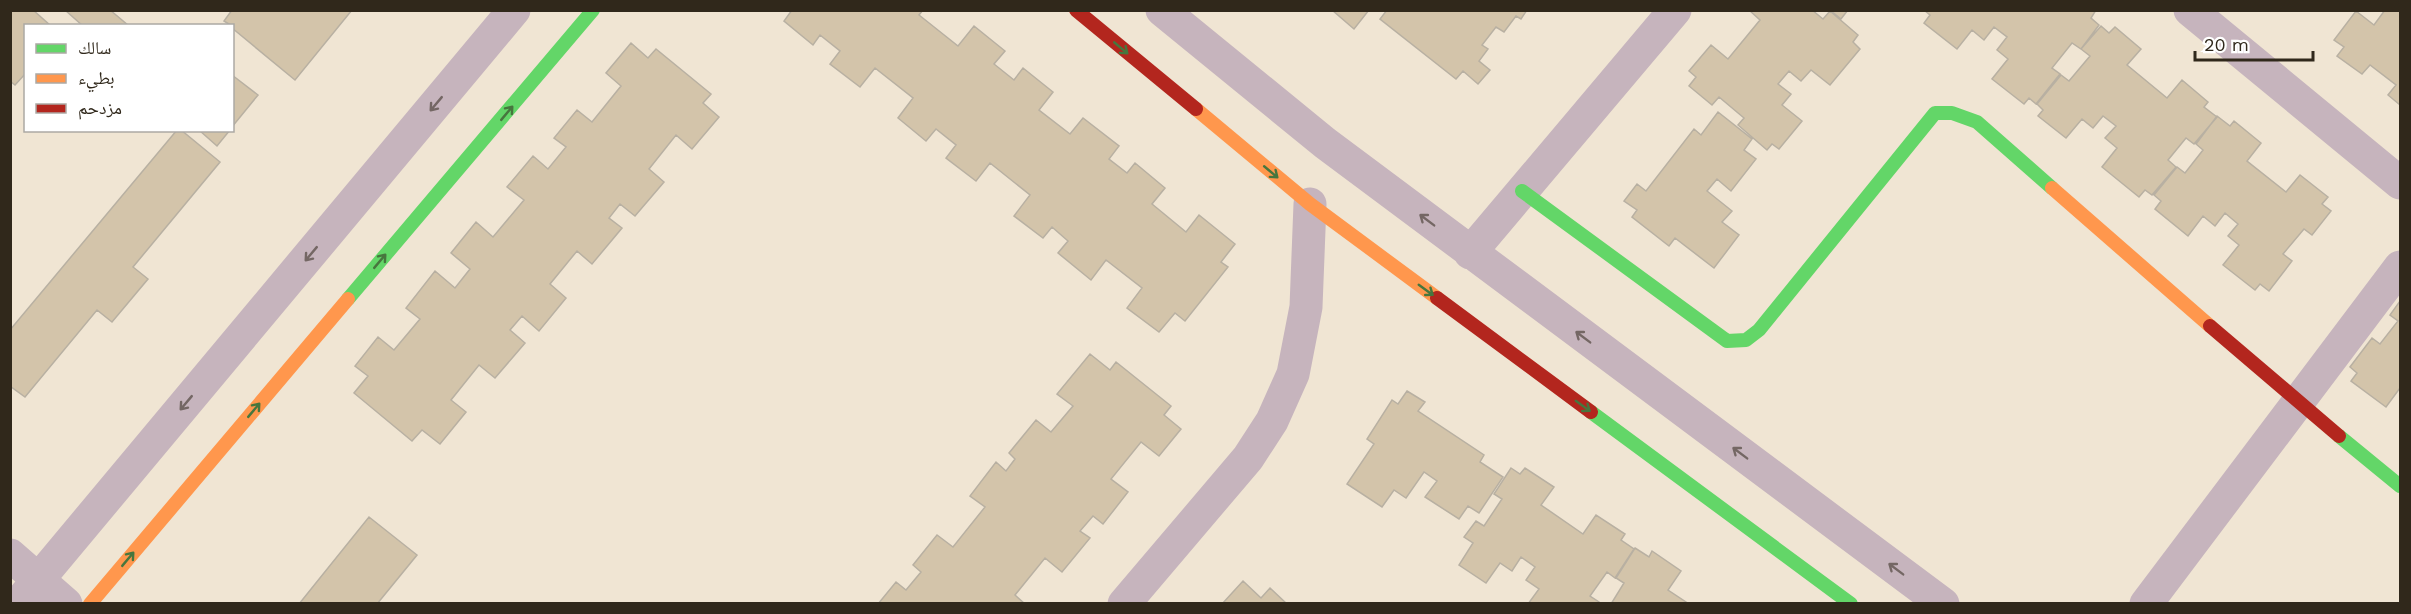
<svg xmlns="http://www.w3.org/2000/svg" width="2411" height="614" font-family="'Work Sans','Noto Naskh Arabic',sans-serif">
<style>
.building{fill:#d3c4aa;stroke:#b8b0a2;stroke-width:1.5}
.lines{fill:none;stroke-linecap:round;stroke-linejoin:round}
.street{stroke:#c6b4bd;stroke-width:33}
.fast{stroke:#63d668;stroke-width:14}
.slow{stroke:#ff974d;stroke-width:14}
.jam{stroke:#b3261e;stroke-width:14}
.oneway{stroke:#47763e}
.oneway2{stroke:#746764}
</style>
<rect width="100%" height="100%" fill="#f0e5d3"/>
<!-- building -->
<path class="building" d="M 10,10 L 33,10 L 51,26 L 26,26 L 26,73 L 15,85 L 10,81 Z
M 65,10 L 110,10 L 129,26 L 83,26 Z
M 232,10 L 352,10 L 295,80 L 232,28 L 232,26 L 224,21 Z
M 792,10 L 923,10 L 919,15 L 958,46 L 974,26 L 1005,51 L 994,64 L 1014,80 L 1023,68 L 1053,92 L 1039,110 L 1070,134 L 1083,118 L 1119,146 L 1109,159 L 1127,173 L 1135,163 L 1165,188 L 1152,204 L 1186,232 L 1199,215 L 1235,244 L 1221,262 L 1228,267 L 1185,321 L 1175,313 L 1159,332 L 1127,308 L 1142,288 L 1106,260 L 1091,280 L 1058,253 L 1068,241 L 1052,227 L 1043,238 L 1014,216 L 1030,195 L 990,163 L 976,181 L 946,158 L 956,145 L 936,129 L 926,141 L 898,118 L 913,98 L 875,68 L 860,87 L 830,64 L 840,51 L 820,35 L 813,45 L 784,21 Z
M 1332,10 L 1369,10 L 1354,29 Z
M 1387,10 L 1527,10 L 1521,19 L 1516,16 L 1504,32 L 1496,27 L 1482,45 L 1488,49 L 1479,61 L 1490,70 L 1478,84 L 1463,71 L 1456,79 L 1380,19 Z
M 1749,10 L 1812,10 L 1823,19 L 1830,11 L 1858,35 L 1853,42 L 1860,49 L 1830,85 L 1811,70 L 1801,81 L 1789,71 L 1778,84 L 1791,94 L 1782,105 L 1802,121 L 1779,149 L 1772,144 L 1767,150 L 1738,125 L 1744,118 L 1719,97 L 1712,105 L 1689,86 L 1696,77 L 1689,71 L 1711,45 L 1728,59 L 1760,20 Z
M 1830,10 L 1848,10 L 1841,19 Z
M 1924,10 L 2096,10 L 2091,18 L 2099,25 L 2081,49 L 2072,43 L 2052,68 L 2060,74 L 2036,104 L 2029,98 L 2024,104 L 1992,79 L 2008,59 L 1997,50 L 2007,37 L 1994,27 L 1984,40 L 1972,30 L 1957,49 L 1924,23 L 1930,15 Z
M 2385,10 L 2400,10 L 2400,105 L 2388,95 L 2396,85 L 2370,65 L 2362,74 L 2337,56 L 2344,47 L 2334,40 L 2356,11 L 2374,25 Z
M 2101,26 L 2109,33 L 2115,27 L 2141,49 L 2127,65 L 2167,98 L 2182,80 L 2208,102 L 2204,107 L 2217,117 L 2194,144 L 2186,138 L 2168,160 L 2176,167 L 2152,195 L 2145,190 L 2139,197 L 2102,167 L 2117,148 L 2105,138 L 2116,126 L 2103,116 L 2093,128 L 2082,119 L 2066,138 L 2038,116 L 2043,110 L 2037,104 L 2061,75 L 2069,81 L 2090,56 L 2081,49 Z
M 631,43 L 648,58 L 656,49 L 711,94 L 703,103 L 719,117 L 692,149 L 676,135 L 649,169 L 664,182 L 635,216 L 620,204 L 609,218 L 622,228 L 592,264 L 577,251 L 550,284 L 566,298 L 539,331 L 522,316 L 510,330 L 525,343 L 495,378 L 479,365 L 451,400 L 466,412 L 440,444 L 422,430 L 412,441 L 354,393 L 368,376 L 355,366 L 378,337 L 394,350 L 420,319 L 406,308 L 435,271 L 455,288 L 470,269 L 451,253 L 476,222 L 493,237 L 524,200 L 507,187 L 533,156 L 548,169 L 566,147 L 554,138 L 577,110 L 592,122 L 621,86 L 606,73 Z
M 232,75 L 258,95 L 232,127 Z
M 1718,112 L 1752,139 L 1744,150 L 1756,159 L 1731,191 L 1717,179 L 1707,191 L 1732,211 L 1722,222 L 1739,235 L 1714,268 L 1675,238 L 1669,246 L 1632,217 L 1637,210 L 1624,201 L 1637,184 L 1646,191 L 1694,129 L 1701,135 Z
M 2217,116 L 2230,126 L 2234,121 L 2261,143 L 2247,161 L 2286,192 L 2300,175 L 2328,197 L 2322,204 L 2331,211 L 2312,235 L 2304,229 L 2283,254 L 2292,261 L 2269,291 L 2260,284 L 2255,290 L 2223,265 L 2239,245 L 2228,236 L 2238,224 L 2225,213 L 2215,226 L 2203,216 L 2188,236 L 2155,209 L 2161,201 L 2154,195 L 2177,167 L 2185,173 L 2203,150 L 2196,144 Z
M 177,130 L 181,130 L 220,162 L 133,267 L 148,279 L 112,322 L 97,310 L 25,397 L 10,386 L 10,330 Z
M 199,130 L 230,130 L 217,146 Z
M 2400,301 L 2400,388 L 2386,407 L 2351,381 L 2357,373 L 2350,367 L 2372,338 L 2380,344 L 2398,321 L 2390,315 Z
M 1090,354 L 1110,370 L 1116,362 L 1171,406 L 1164,415 L 1181,429 L 1159,456 L 1141,442 L 1111,479 L 1128,492 L 1103,524 L 1093,516 L 1080,531 L 1090,538 L 1062,572 L 1045,558 L 1015,595 L 1025,604 L 878,604 L 896,582 L 906,590 L 921,572 L 913,565 L 937,535 L 953,547 L 985,507 L 970,496 L 996,462 L 1006,471 L 1015,459 L 1009,453 L 1036,420 L 1051,432 L 1073,406 L 1057,394 Z
M 1407,391 L 1425,402 L 1418,411 L 1484,455 L 1480,462 L 1503,477 L 1479,513 L 1468,506 L 1459,519 L 1425,497 L 1437,481 L 1424,472 L 1406,498 L 1394,490 L 1382,507 L 1347,484 L 1374,444 L 1367,439 L 1392,400 L 1398,404 Z
M 1511,468 L 1520,474 L 1525,468 L 1554,487 L 1541,505 L 1583,534 L 1596,515 L 1625,534 L 1621,540 L 1634,549 L 1615,578 L 1607,572 L 1590,596 L 1599,602 L 1598,604 L 1528,604 L 1539,589 L 1526,580 L 1535,567 L 1521,557 L 1512,571 L 1500,563 L 1486,583 L 1459,565 L 1473,543 L 1464,537 L 1476,521 L 1484,526 L 1502,499 L 1494,494 Z
M 369,517 L 417,555 L 377,604 L 299,604 Z
M 1635,548 L 1649,557 L 1652,551 L 1681,571 L 1668,590 L 1689,604 L 1611,604 L 1624,583 L 1616,578 Z
M 1243,581 L 1261,598 L 1270,588 L 1287,604 L 1222,604 Z"/>
<g class="lines">
<!-- street -->
<path class="street" d="M 1162,10 L 1325,143 L 1943,604
M 2190,10 L 2400,183
M 1470,253 L 1675,10
M 10,555 L 66,604
M 18,604 L 514,10
M 1124,604 L 1248,458 L 1272,421 L 1293,374 L 1306,307 L 1310,204
M 2146,604 L 2400,267"/>
<!-- fast -->
<path class="fast" d="M 1522,191 L 1727,341 L 1746,340 L 1759,330 L 1935,113 L 1952,113 L 1977,122 L 2052,188
M 348,299 L 593,10
M 1591,412 L 1851,604
M 2339,436 L 2400,486"/>
<!-- slow -->
<path class="slow" d="M 1196,109 L 1310,204 L 1437,298
M 2052,188 L 2210,326
M 90,604 L 348,299"/>
<!-- jam -->
<path class="jam" d="M 1076,10 L 1196,109
M 1437,298 L 1591,412
M 2210,326 L 2339,436"/>
</g>
<!-- one-way arrows -->
<defs><path id="oneway-shaft" d="M-6 0H5M1.5-3L5.5 0L1.5 3" fill="none" stroke-width="1.6" stroke-linecap="round" stroke-linejoin="round" transform="scale(1.5)"/></defs>
<g class="oneway">
<use href="#oneway-shaft" transform="translate(1121 48) rotate(40)"/>
<use href="#oneway-shaft" transform="translate(507 113) rotate(-50)"/>
<use href="#oneway-shaft" transform="translate(1271 172) rotate(40)"/>
<use href="#oneway-shaft" transform="translate(380 261) rotate(-50)"/>
<use href="#oneway-shaft" transform="translate(1426 290) rotate(36)"/>
<use href="#oneway-shaft" transform="translate(1583 406) rotate(36)"/>
<use href="#oneway-shaft" transform="translate(254 410) rotate(-50)"/>
<use href="#oneway-shaft" transform="translate(128 559) rotate(-50)"/>
</g>
<g class="oneway2">
<use href="#oneway-shaft" transform="translate(436 104) rotate(130)"/>
<use href="#oneway-shaft" transform="translate(1427 220) rotate(-143)"/>
<use href="#oneway-shaft" transform="translate(311 254) rotate(130)"/>
<use href="#oneway-shaft" transform="translate(1583 337) rotate(-143)"/>
<use href="#oneway-shaft" transform="translate(186 403) rotate(130)"/>
<use href="#oneway-shaft" transform="translate(1740 453) rotate(-143)"/>
<use href="#oneway-shaft" transform="translate(1896 569) rotate(-143)"/>
</g>
<!-- border -->
<rect width="2411" height="614" fill="none" stroke="#30281b" stroke-width="24"/>
<!-- legend -->
<rect x="24" y="24" width="210" height="108" fill="#ffffff" stroke="#aca9a4" stroke-width="1.5"/>
<rect x="36" y="44" width="30" height="9" fill="#63d668" stroke="#aca9a4" stroke-width="1.5"/>
<text x="78" y="54" font-size="18" fill="#30281b">سالك</text>
<rect x="36" y="74" width="30" height="9" fill="#ff974d" stroke="#aca9a4" stroke-width="1.5"/>
<text x="78" y="84" font-size="18" fill="#30281b">بطيء</text>
<rect x="36" y="104" width="30" height="9" fill="#b3261e" stroke="#aca9a4" stroke-width="1.5"/>
<text x="78" y="114" font-size="18" fill="#30281b">مزدحم</text>
<!-- scale -->
<path d="M2195 51v9h118v-9" fill="none" stroke="#30281b" stroke-width="3"/>
<text x="2204" y="51" font-size="18" fill="#30281b" stroke="#ffffff" stroke-width="4.5" paint-order="stroke">20 m</text>
</svg>
